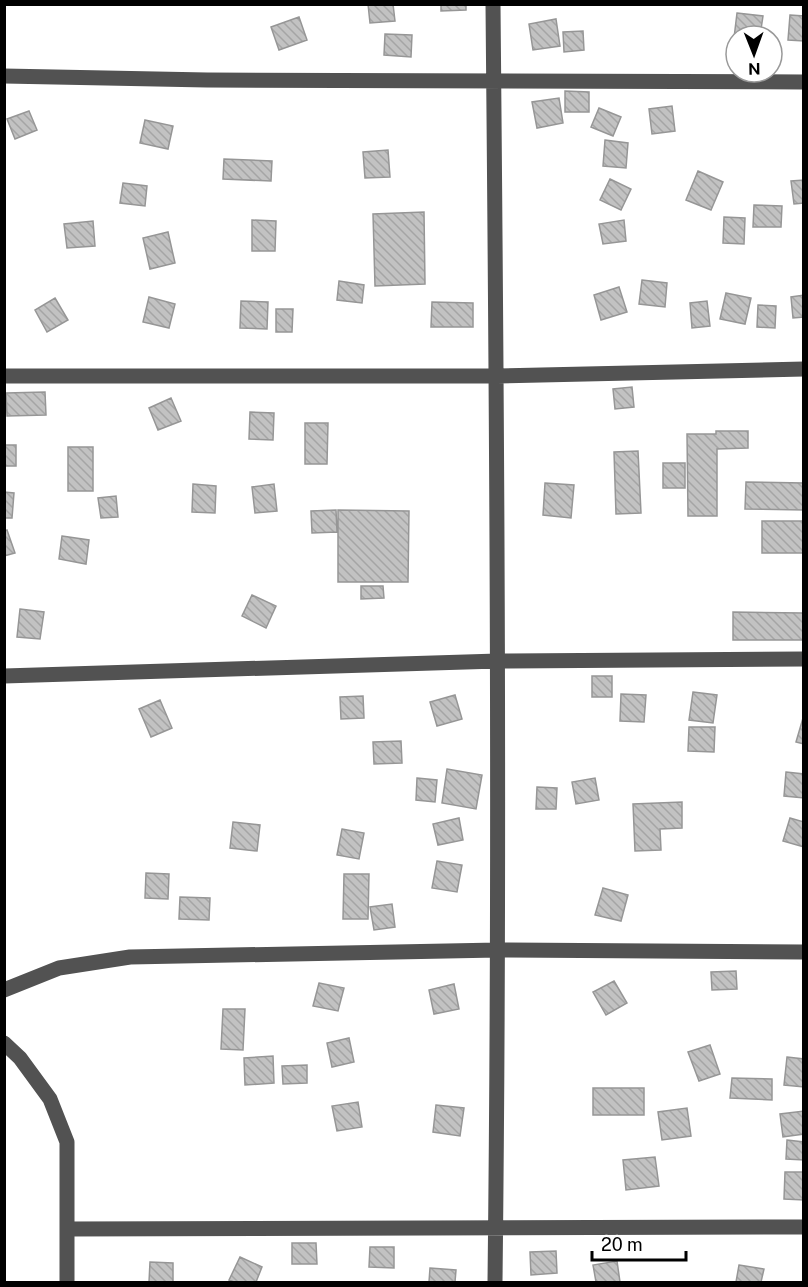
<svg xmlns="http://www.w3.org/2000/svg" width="808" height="1287" font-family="'Public Sans',sans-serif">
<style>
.building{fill:url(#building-back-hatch);stroke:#969696;stroke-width:1.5}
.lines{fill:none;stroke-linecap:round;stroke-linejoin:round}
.minor{stroke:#525252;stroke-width:15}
</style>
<defs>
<pattern id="building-back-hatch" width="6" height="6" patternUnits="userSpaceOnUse" patternTransform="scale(1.5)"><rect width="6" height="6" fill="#c2c2c2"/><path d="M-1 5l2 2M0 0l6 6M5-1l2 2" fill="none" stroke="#a5a5a5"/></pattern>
</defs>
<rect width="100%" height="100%" fill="#fff"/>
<!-- building -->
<path class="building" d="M 368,4 L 393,4 L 395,21 L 370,23 Z
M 441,4 L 466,4 L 466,10 L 441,11 Z
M 737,13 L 763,16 L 760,36 L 736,36 L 736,39 L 734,38 Z
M 790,15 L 804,16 L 804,41 L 788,40 Z
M 299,17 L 307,40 L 279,50 L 271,27 Z
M 556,19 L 560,46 L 533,50 L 529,24 Z
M 583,31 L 584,50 L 564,52 L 563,32 Z
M 385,34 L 412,35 L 411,57 L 384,55 Z
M 565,91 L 589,92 L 589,112 L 565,112 Z
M 559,98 L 563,123 L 537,128 L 532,102 Z
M 672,106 L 675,131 L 652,134 L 649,109 Z
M 599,108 L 621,117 L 613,136 L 591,127 Z
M 29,111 L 37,130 L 15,139 L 7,119 Z
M 145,120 L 173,126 L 168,149 L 140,143 Z
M 605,140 L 628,143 L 626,168 L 603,166 Z
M 388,150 L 390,177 L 365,178 L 363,152 Z
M 224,159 L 272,161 L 271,181 L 223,179 Z
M 698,171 L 723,182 L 711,210 L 686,200 Z
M 610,179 L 631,189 L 621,210 L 600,200 Z
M 804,180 L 804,203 L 794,204 L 791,181 Z
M 123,183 L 147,186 L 145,206 L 120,203 Z
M 754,205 L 782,206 L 781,227 L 753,227 Z
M 424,212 L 425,284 L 375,286 L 373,214 Z
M 724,217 L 745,218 L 744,244 L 723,243 Z
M 252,220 L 276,221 L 275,251 L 252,251 Z
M 624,220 L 626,241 L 603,244 L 599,224 Z
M 93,221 L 95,246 L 67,248 L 64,224 Z
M 168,232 L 175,263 L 150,269 L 143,238 Z
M 642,280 L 667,283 L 665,307 L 639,304 Z
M 339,281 L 364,285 L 362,303 L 337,300 Z
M 619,287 L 627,312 L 601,320 L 594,295 Z
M 726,293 L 751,298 L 745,324 L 720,319 Z
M 804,295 L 804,317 L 793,318 L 791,297 Z
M 149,297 L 175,304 L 169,328 L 143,322 Z
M 55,298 L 68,320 L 47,332 L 35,310 Z
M 241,301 L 268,302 L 267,329 L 240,328 Z
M 707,301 L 710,326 L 692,328 L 690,303 Z
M 432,302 L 473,303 L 473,327 L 431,327 Z
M 758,305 L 776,306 L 775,328 L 757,327 Z
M 276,309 L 293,309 L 292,332 L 276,332 Z
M 632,387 L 634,407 L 615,409 L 613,389 Z
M 45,392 L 46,415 L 7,416 L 6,393 Z
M 171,398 L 181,421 L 158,430 L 149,408 Z
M 250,412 L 274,413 L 273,440 L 249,439 Z
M 305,423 L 328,423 L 327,464 L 305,464 Z
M 716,431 L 748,431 L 748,448 L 717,449 L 717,516 L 688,516 L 687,434 L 716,434 Z
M 4,445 L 16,445 L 16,466 L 4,466 Z
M 68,447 L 93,447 L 93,491 L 68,491 Z
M 638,451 L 641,513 L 616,514 L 614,452 Z
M 663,463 L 685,463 L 685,488 L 663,488 Z
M 746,482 L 804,483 L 804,510 L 745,509 Z
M 545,483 L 574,485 L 571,518 L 543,515 Z
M 193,484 L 216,486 L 215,513 L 192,512 Z
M 274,484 L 277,511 L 255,513 L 252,487 Z
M 4,492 L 14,493 L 12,518 L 4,518 Z
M 116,496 L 118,517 L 101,518 L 98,498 Z
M 336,510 L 337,532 L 312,533 L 311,511 Z
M 338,510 L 409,511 L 408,582 L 338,582 Z
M 762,521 L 804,521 L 804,553 L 762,553 Z
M 7,530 L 15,553 L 4,556 L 4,531 Z
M 62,536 L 89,540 L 86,564 L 59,559 Z
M 361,586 L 383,586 L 384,598 L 361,599 Z
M 252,595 L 276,606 L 266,628 L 242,616 Z
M 20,609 L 44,612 L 40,639 L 17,637 Z
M 733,612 L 804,613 L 804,640 L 733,640 Z
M 592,676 L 612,676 L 612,697 L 592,697 Z
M 693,692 L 717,695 L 713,723 L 689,720 Z
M 621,694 L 646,695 L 644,722 L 620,721 Z
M 455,695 L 462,719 L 437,726 L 430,702 Z
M 363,696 L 364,718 L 341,719 L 340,697 Z
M 160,700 L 172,728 L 151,737 L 139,709 Z
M 803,718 L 804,718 L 804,744 L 796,742 Z
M 689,727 L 715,727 L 714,752 L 688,751 Z
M 401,741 L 402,763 L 374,764 L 373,742 Z
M 447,769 L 482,775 L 476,809 L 442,803 Z
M 786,772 L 804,774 L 804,798 L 784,796 Z
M 417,778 L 437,780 L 435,802 L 416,800 Z
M 595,778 L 599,800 L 576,804 L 572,782 Z
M 537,787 L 557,788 L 556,809 L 536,809 Z
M 682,802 L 682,828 L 660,829 L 661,850 L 635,851 L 633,804 Z
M 459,818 L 463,840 L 438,845 L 433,824 Z
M 790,818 L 804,822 L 804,847 L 783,841 Z
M 233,822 L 260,825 L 257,851 L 230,848 Z
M 342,829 L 364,833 L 359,859 L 337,855 Z
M 437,861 L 462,865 L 457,892 L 432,888 Z
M 146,873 L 169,874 L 168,899 L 145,898 Z
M 344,874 L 369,874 L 368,919 L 343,919 Z
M 603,888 L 628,895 L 621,921 L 595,915 Z
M 180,897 L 210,898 L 209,920 L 179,919 Z
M 392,904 L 395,927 L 374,930 L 370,907 Z
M 736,971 L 737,989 L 712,990 L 711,972 Z
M 614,981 L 627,1003 L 606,1015 L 593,992 Z
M 319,983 L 344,988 L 338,1011 L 313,1006 Z
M 454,984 L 459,1009 L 434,1014 L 429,990 Z
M 223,1009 L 245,1009 L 243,1050 L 221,1049 Z
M 349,1038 L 354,1062 L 332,1067 L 327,1043 Z
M 710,1045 L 720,1074 L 699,1081 L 688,1052 Z
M 273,1056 L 274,1083 L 245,1085 L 244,1058 Z
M 787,1057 L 804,1059 L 804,1087 L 784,1085 Z
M 307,1065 L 307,1083 L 283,1084 L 282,1066 Z
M 732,1078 L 772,1079 L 772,1100 L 730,1098 Z
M 593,1088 L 644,1088 L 644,1115 L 593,1115 Z
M 358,1102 L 362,1127 L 337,1131 L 332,1106 Z
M 436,1105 L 464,1108 L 460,1136 L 433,1132 Z
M 687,1108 L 691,1136 L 662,1140 L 658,1112 Z
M 804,1111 L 804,1134 L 783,1137 L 780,1114 Z
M 787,1140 L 804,1142 L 804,1160 L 786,1159 Z
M 655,1157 L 659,1186 L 626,1190 L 623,1160 Z
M 785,1172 L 804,1172 L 804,1200 L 784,1199 Z
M 292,1243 L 316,1243 L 317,1264 L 292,1264 Z
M 370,1247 L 394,1247 L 394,1268 L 369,1267 Z
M 556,1251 L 557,1273 L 531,1275 L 530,1252 Z
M 240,1257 L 262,1267 L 256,1282 L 234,1282 L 229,1280 Z
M 617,1261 L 620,1282 L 596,1282 L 593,1265 Z
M 150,1262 L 173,1263 L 173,1282 L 149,1282 Z
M 739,1265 L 764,1269 L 761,1282 L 736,1282 Z
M 430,1268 L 456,1270 L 455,1282 L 429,1282 Z"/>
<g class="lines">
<!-- minor -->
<path class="minor" d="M 493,4 C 497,431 500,856 495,1282
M 4,76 L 207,80 L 804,82
M 4,376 L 497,376 L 804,369
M 4,676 L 498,661 L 804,659
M 4,990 L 59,968 L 130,957 L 498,950 L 804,952
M 4,1043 L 20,1058 L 50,1099 L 67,1142 L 67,1282
M 68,1229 L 804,1227"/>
</g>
<!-- border -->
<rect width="808" height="1287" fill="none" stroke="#000000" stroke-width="12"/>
<!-- north arrow -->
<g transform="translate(754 54) rotate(179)"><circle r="28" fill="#ffffff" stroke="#999999" stroke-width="1.5"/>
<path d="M0-4.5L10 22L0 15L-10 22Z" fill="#000000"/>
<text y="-9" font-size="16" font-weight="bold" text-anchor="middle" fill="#000000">N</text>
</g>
<!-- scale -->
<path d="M592 1251v9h94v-9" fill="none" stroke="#000000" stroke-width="3"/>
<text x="601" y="1251" font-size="18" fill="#000000" stroke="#ffffff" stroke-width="4.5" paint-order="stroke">20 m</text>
</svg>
